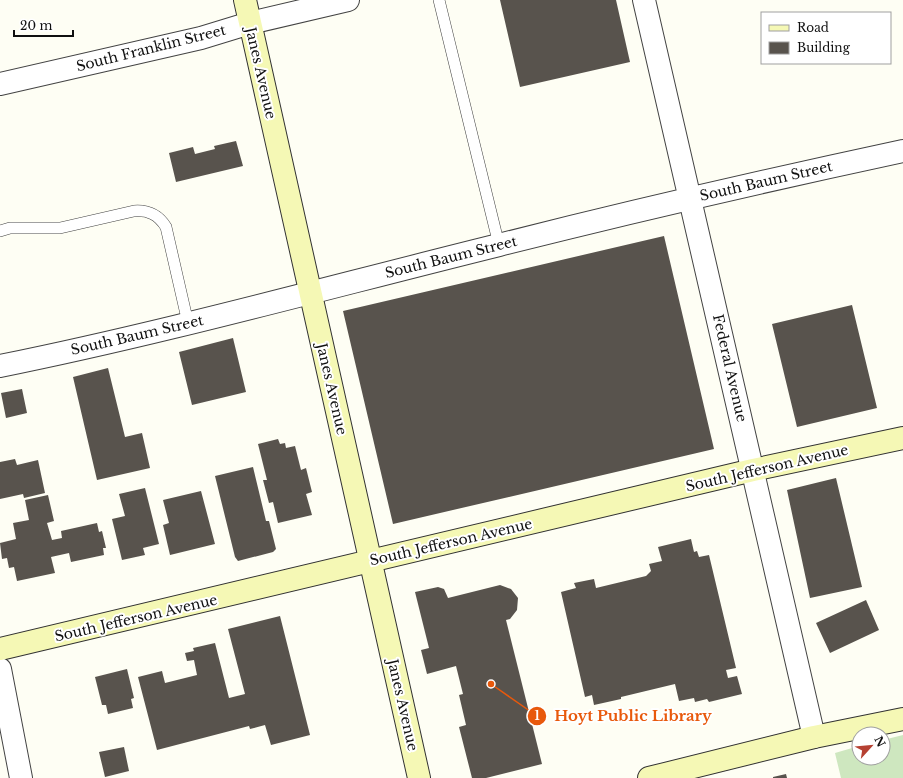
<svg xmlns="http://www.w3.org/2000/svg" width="903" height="778" font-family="'Libre Baskerville',serif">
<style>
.green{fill:#cee7bf}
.building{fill:#58534d}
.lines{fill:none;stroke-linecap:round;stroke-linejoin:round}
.lane-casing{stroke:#434343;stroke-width:12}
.street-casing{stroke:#434343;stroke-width:24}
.secondary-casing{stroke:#323232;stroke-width:24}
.lane{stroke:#fff;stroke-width:11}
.street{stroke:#fff;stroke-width:22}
.secondary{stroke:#f5f8b5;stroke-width:22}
.labels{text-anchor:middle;stroke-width:4;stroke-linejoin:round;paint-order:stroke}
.street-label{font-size:14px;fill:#101010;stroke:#fff}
.leader{fill:none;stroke:#e8590c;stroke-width:1.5}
.callout-dot{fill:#e8590c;stroke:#fff;stroke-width:1.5}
.mark-label{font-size:12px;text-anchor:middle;font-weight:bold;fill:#fff}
.callout-label{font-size:15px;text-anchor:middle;font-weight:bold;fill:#e8590c;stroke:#fff;stroke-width:4;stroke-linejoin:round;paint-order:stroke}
</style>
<rect width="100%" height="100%" fill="#fefef4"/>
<!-- green -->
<path class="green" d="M 903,735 L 903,778 L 841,778 L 835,753 L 859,746 L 859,758 L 883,758 L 883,740 Z"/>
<!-- building -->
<path class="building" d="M 500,0 L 616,0 L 630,62 L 520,87 Z
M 236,141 L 243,166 L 176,182 L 169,153 L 193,147 L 195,154 L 215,149 L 214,146 Z
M 664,236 L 714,449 L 393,524 L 343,311 Z
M 852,305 L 877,408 L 797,427 L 772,324 Z
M 233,338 L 246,392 L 192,405 L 179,352 Z
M 108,368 L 125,437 L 142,433 L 150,468 L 97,480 L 73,377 Z
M 22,389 L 27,413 L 6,418 L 1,393 Z
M 278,439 L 280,444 L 285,443 L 286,448 L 295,446 L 301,470 L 306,468 L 312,492 L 306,494 L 312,515 L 278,523 L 273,502 L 269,503 L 263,480 L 267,480 L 258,444 Z
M 15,459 L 17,465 L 38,460 L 45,493 L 24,498 L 23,494 L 0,499 L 0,462 Z
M 253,467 L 266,521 L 269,521 L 276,549 L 273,552 L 238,561 L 235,557 L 215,476 Z
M 836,478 L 862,587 L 810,598 L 787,490 Z
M 145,488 L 159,544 L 143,548 L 145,555 L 122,560 L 112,519 L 125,516 L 119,494 Z
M 201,491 L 215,544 L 170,555 L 163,525 L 169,523 L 163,500 Z
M 48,495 L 54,521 L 47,523 L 52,540 L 62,538 L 61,531 L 97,523 L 99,532 L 102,531 L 106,548 L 103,548 L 104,555 L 71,562 L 69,553 L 51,557 L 55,573 L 17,581 L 14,567 L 9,568 L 7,558 L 2,559 L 0,543 L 16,539 L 13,523 L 29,520 L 25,500 Z
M 691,539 L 694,552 L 697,551 L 699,557 L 709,555 L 736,668 L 726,670 L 728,678 L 737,676 L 742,694 L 709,702 L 707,699 L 695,702 L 694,698 L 679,701 L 675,684 L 621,697 L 621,699 L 594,705 L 592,695 L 585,697 L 561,592 L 576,588 L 574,583 L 594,579 L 596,588 L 646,576 L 651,571 L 649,564 L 662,561 L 658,547 Z
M 500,585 L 511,589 L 518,598 L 517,610 L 510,619 L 506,620 L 542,764 L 486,778 L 472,778 L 459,727 L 466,725 L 459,695 L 463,694 L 456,666 L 427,674 L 421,650 L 429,648 L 415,592 L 438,587 L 444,589 L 448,598 Z
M 866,600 L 879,630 L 830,653 L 816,623 Z
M 280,616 L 310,735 L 271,745 L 265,725 L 250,729 L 249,726 L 157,750 L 138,677 L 162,671 L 165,683 L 197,675 L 194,660 L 187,661 L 185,653 L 194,651 L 193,648 L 215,643 L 229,698 L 245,694 L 228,629 Z
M 127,669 L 134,698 L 131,699 L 133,708 L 108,714 L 106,705 L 102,705 L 95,677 Z
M 124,747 L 129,771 L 105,777 L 99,752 Z
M 786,774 L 787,778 L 773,778 L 773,777 Z"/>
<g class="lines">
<!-- lane casing -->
<g class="lane-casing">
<path id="lane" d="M 439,0 L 499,245
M 0,231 L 10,228 L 60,228 L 134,211 C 148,210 158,214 166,227 L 188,323"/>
</g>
<!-- street casing -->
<g class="street-casing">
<path id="street" d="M 644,0 L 814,737
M 0,84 L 201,38 L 250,23 L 348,0
M 0,366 C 168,332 333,286 499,245 C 633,211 768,180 903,151
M 0,669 L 21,778"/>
</g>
<!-- secondary casing -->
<g class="secondary-casing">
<path id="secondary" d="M 245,0 L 419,778
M 0,649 L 753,470 L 903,438
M 649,778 L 814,737 L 903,719"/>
</g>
<!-- lane -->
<use href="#lane" class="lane"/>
<!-- street -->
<use href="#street" class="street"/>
<!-- secondary -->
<use href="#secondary" class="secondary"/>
</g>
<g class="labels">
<!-- street labels -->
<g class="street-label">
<text transform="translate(151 48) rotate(-14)" y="5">South Franklin Street</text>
<text transform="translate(261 73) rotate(77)" y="5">Janes Avenue</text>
<text transform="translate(766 181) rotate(-13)" y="5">South Baum Street</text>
<text transform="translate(451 257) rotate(-14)" y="5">South Baum Street</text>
<text transform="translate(137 335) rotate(-13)" y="5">South Baum Street</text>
<text transform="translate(730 368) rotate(77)" y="5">Federal Avenue</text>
<text transform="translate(332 389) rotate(77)" y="5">Janes Avenue</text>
<text transform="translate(767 468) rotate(-13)" y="5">South Jefferson Avenue</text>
<text transform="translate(451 542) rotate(-13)" y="5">South Jefferson Avenue</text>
<text transform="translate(136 618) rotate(-13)" y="5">South Jefferson Avenue</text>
<text transform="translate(403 705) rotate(77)" y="5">Janes Avenue</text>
</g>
</g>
<!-- callouts -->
<path class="leader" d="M491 684L537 716"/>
<g class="callout-dot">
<circle cx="491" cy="684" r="4"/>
<circle cx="537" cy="716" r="10"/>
</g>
<g class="mark-label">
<text x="537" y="720">1</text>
</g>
<g class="callout-label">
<text x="633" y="721">Hoyt Public Library</text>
</g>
<!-- legend -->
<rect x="761" y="12" width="130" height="52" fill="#ffffff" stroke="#9f9f9f"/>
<rect x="769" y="25" width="20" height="6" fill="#f5f8b5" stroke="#9f9f9f"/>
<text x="797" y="32" font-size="12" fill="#101010">Road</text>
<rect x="769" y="42" width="20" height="12" fill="#58534d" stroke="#9f9f9f"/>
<text x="797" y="52" font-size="12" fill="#101010">Building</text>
<!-- north arrow -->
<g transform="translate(871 746) rotate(63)"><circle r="19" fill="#ffffff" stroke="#9f9f9f"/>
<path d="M0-3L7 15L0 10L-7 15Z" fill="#b64132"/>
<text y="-6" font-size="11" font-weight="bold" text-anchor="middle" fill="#101010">N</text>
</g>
<!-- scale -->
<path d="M14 30v6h59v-6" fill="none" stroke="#101010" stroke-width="2"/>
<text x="20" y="30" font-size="12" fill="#101010" stroke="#ffffff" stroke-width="3" paint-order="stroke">20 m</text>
</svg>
